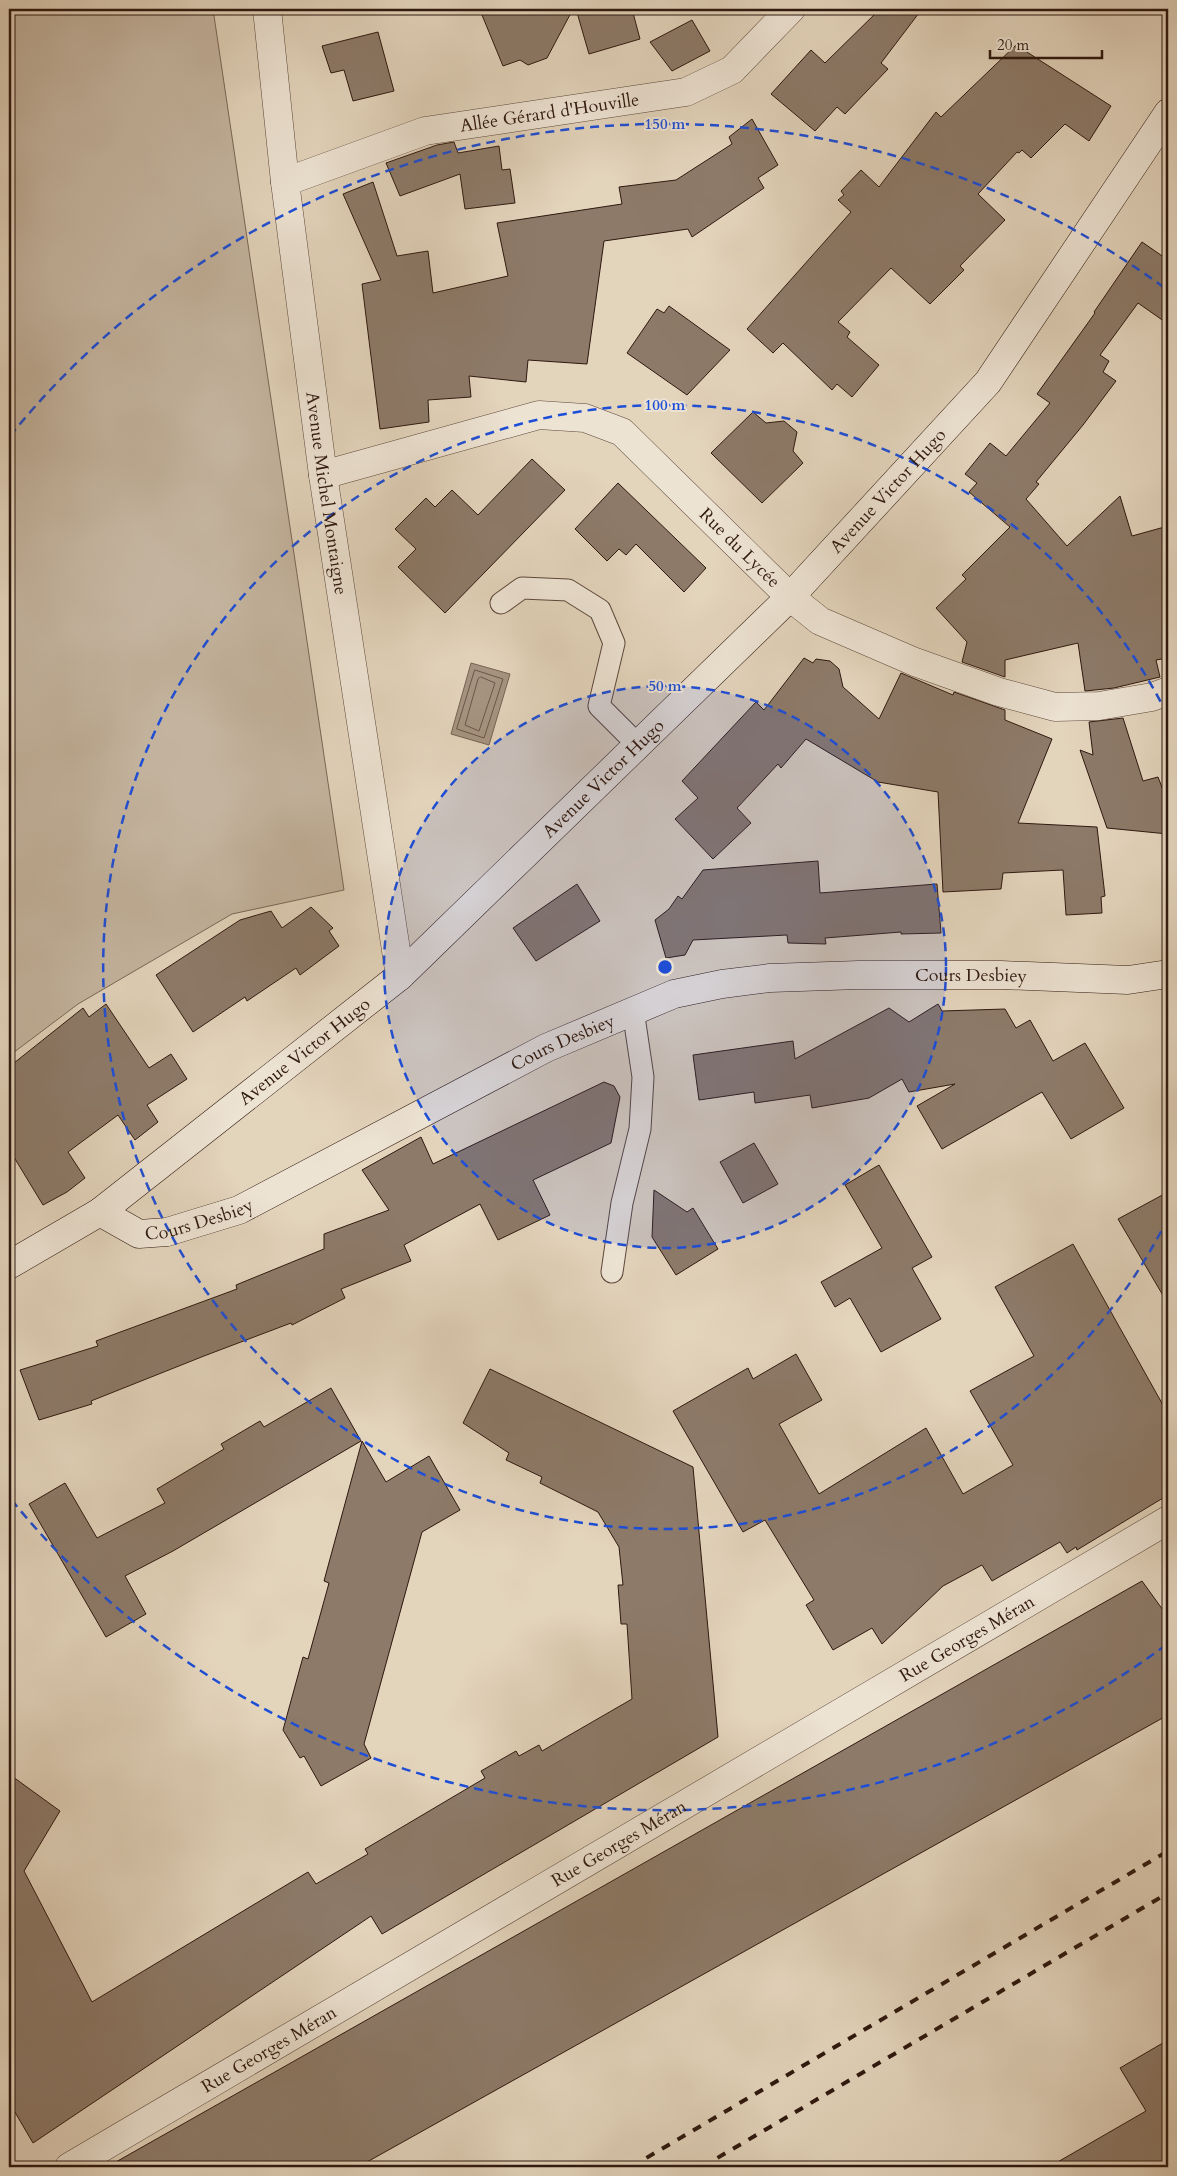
<svg xmlns="http://www.w3.org/2000/svg" width="1177" height="2176" font-family="Cardo,serif">
<style>
.green{fill:#c4b49f;stroke:#7a6657}
.water{fill:#a69481;stroke:#766253}
.lines{fill:none;stroke-linecap:round;stroke-linejoin:round}
.shore{stroke:#6a5648;stroke-width:1}
.building{fill:#8d7a69;stroke:#2f180f}
.lane-casing{stroke:#5c473a;stroke-width:23}
.street-casing{stroke:#5c473a;stroke-width:29}
.secondary-casing{stroke:#2f180f;stroke-width:29}
.lane{stroke:#ede3d3;stroke-width:21}
.street{stroke:#ede3d3;stroke-width:28}
.secondary{stroke:#ede3d3;stroke-width:28}
.rail{stroke:#2f180f;stroke-width:4;stroke-dasharray:9 9;stroke-linecap:butt}
.ring{fill:none;stroke:#1d4ed8;stroke-width:2.5;stroke-dasharray:9 6}
.labels{text-anchor:middle;stroke-width:4;stroke-linejoin:round;paint-order:stroke}
.street-label{font-size:18px;fill:#2f180f;stroke:#ede3d3}
.centre{fill:#1d4ed8;stroke:#ede3d3;stroke-width:2.5}
.ring-label{font-size:15px;text-anchor:middle;font-weight:bold;fill:#1d4ed8;stroke:#ede3d3;stroke-width:4;stroke-linejoin:round;paint-order:stroke}
</style>
<rect width="100%" height="100%" fill="#e3d4bc"/>
<filter id="stains"><feTurbulence type="fractalNoise" baseFrequency=".004" numOctaves="4"/><feColorMatrix values="0 0 0 0 .2 0 0 0 0 .09 0 0 0 0 .02 0 0 0 .5 -.17"/></filter>
<radialGradient id="worn" r=".72"><stop offset=".6" stop-color="#630" stop-opacity="0"/><stop offset="1" stop-color="#630" stop-opacity=".3"/></radialGradient>
<!-- green -->
<path class="green" d="M 9,9 L 213,9 L 344,890 L 232,914 L 78,1004 L 9,1056 Z"/>
<!-- water -->
<path class="water" d="M 471,663 L 510,674 L 489,745 L 451,734 Z"/>
<g class="lines">
<!-- shore -->
<path class="shore" d="M 475,670 L 503,679 L 484,738 L 457,729 Z
M 481,677 L 495,683 L 479,731 L 465,725 L 478,679 Z"/>
</g>
<!-- building -->
<path class="building" d="M 501,9 L 573,9 L 547,58 L 528,65 L 520,60 L 503,66 L 482,15 Z
M 576,9 L 632,9 L 640,39 L 589,54 Z
M 880,9 L 922,9 L 881,63 L 888,69 L 845,114 L 837,107 L 815,131 L 771,94 L 811,50 L 825,63 Z
M 692,20 L 710,51 L 672,71 L 650,42 Z
M 378,32 L 394,91 L 353,101 L 344,70 L 331,73 L 322,46 Z
M 1016,45 L 1111,106 L 1089,141 L 1065,124 L 1031,158 L 1022,150 L 1019,153 L 1017,152 L 978,194 L 1005,220 L 960,266 L 964,270 L 930,304 L 891,268 L 838,322 L 850,332 L 847,337 L 879,365 L 852,397 L 837,384 L 832,390 L 783,343 L 773,353 L 747,329 L 851,212 L 838,200 L 844,195 L 841,191 L 861,170 L 879,187 L 936,112 L 941,117 Z
M 752,119 L 778,165 L 758,178 L 764,188 L 692,237 L 688,229 L 604,241 L 587,364 L 528,360 L 526,382 L 469,376 L 471,397 L 428,400 L 429,422 L 380,429 L 362,284 L 381,280 L 343,194 L 373,182 L 397,256 L 428,251 L 433,293 L 508,276 L 497,223 L 622,204 L 619,187 L 676,180 L 732,144 L 729,137 Z
M 454,142 L 458,153 L 499,146 L 502,170 L 510,169 L 515,203 L 465,209 L 460,174 L 400,196 L 386,163 L 437,145 Z
M 1142,242 L 1168,260 L 1168,324 L 1138,303 L 1100,355 L 1109,361 L 1103,372 L 1116,381 L 1083,425 L 1036,482 L 1039,484 L 1026,499 L 1067,546 L 1120,496 L 1132,536 L 1168,526 L 1168,658 L 1156,660 L 1160,677 L 1114,688 L 1085,691 L 1078,643 L 1005,660 L 1005,677 L 962,662 L 967,642 L 936,608 L 966,579 L 962,575 L 1010,527 L 969,492 L 977,483 L 965,474 L 990,443 L 1006,456 L 1050,403 L 1037,394 L 1095,313 L 1094,312 Z
M 669,306 L 730,350 L 687,395 L 627,353 L 657,309 L 664,313 Z
M 753,412 L 766,423 L 784,421 L 797,432 L 793,451 L 803,463 L 762,503 L 711,453 Z
M 532,459 L 565,490 L 445,613 L 398,567 L 416,549 L 395,529 L 426,498 L 435,507 L 452,490 L 478,515 Z
M 618,483 L 706,568 L 684,592 L 636,544 L 626,555 L 619,549 L 607,561 L 575,529 Z
M 804,658 L 813,663 L 816,659 L 830,661 L 839,669 L 843,687 L 879,719 L 901,673 L 953,695 L 954,692 L 1005,710 L 1005,720 L 1052,739 L 1018,823 L 1097,827 L 1105,896 L 1101,897 L 1102,913 L 1066,915 L 1063,870 L 1003,873 L 1001,889 L 943,892 L 938,792 L 878,782 L 806,739 L 781,768 L 778,764 L 737,808 L 751,823 L 713,859 L 675,819 L 698,798 L 682,781 L 756,702 L 764,710 Z
M 1123,718 L 1143,781 L 1158,777 L 1168,803 L 1168,834 L 1107,828 L 1080,750 L 1093,755 L 1089,722 Z
M 818,861 L 820,893 L 937,884 L 941,933 L 901,934 L 901,932 L 825,938 L 826,944 L 788,943 L 787,935 L 693,940 L 685,955 L 666,958 L 655,920 L 669,909 L 678,896 L 682,899 L 703,870 Z
M 577,884 L 600,921 L 536,961 L 513,928 Z
M 311,907 L 333,928 L 329,931 L 339,946 L 300,975 L 296,968 L 247,1001 L 245,997 L 193,1032 L 156,975 L 240,920 L 271,911 L 282,928 Z
M 106,1004 L 149,1068 L 171,1054 L 187,1079 L 147,1105 L 158,1122 L 135,1140 L 118,1115 L 68,1152 L 85,1178 L 67,1192 L 43,1205 L 9,1149 L 9,1067 L 83,1008 L 89,1017 Z
M 938,1004 L 942,1011 L 1005,1009 L 1016,1028 L 1030,1020 L 1053,1061 L 1085,1043 L 1124,1108 L 1071,1139 L 1042,1092 L 942,1149 L 917,1106 L 955,1084 L 909,1092 L 902,1079 L 869,1098 L 812,1108 L 810,1095 L 755,1103 L 754,1092 L 699,1100 L 693,1055 L 793,1041 L 795,1059 L 889,1008 L 909,1022 Z
M 604,1082 L 614,1086 L 620,1097 L 611,1143 L 533,1180 L 550,1215 L 498,1240 L 480,1204 L 404,1245 L 411,1261 L 341,1289 L 345,1298 L 292,1325 L 291,1323 L 204,1356 L 91,1401 L 92,1404 L 39,1420 L 20,1370 L 98,1346 L 96,1341 L 237,1289 L 236,1285 L 324,1249 L 324,1234 L 389,1210 L 362,1170 L 421,1137 L 433,1164 Z
M 754,1143 L 778,1184 L 743,1203 L 720,1162 Z
M 879,1165 L 932,1257 L 912,1268 L 941,1319 L 881,1352 L 850,1298 L 835,1307 L 821,1282 L 882,1248 L 845,1185 Z
M 654,1190 L 687,1212 L 693,1208 L 718,1249 L 676,1275 L 652,1237 Z
M 1168,1192 L 1168,1304 L 1118,1219 Z
M 1073,1244 L 1168,1414 L 1168,1495 L 1077,1550 L 1076,1547 L 1067,1553 L 1060,1542 L 992,1581 L 982,1565 L 943,1586 L 882,1644 L 872,1628 L 833,1650 L 806,1605 L 814,1600 L 765,1520 L 743,1532 L 673,1411 L 748,1368 L 753,1379 L 796,1354 L 822,1400 L 779,1424 L 819,1494 L 926,1428 L 963,1494 L 1013,1465 L 970,1391 L 1034,1356 L 995,1287 Z
M 490,1369 L 693,1467 L 718,1737 L 382,1934 L 371,1916 L 33,2143 L 9,2102 L 9,1774 L 60,1811 L 24,1871 L 92,2002 L 308,1872 L 316,1884 L 368,1854 L 365,1849 L 485,1778 L 481,1771 L 516,1751 L 519,1756 L 539,1745 L 542,1751 L 632,1699 L 627,1624 L 621,1624 L 618,1585 L 623,1585 L 619,1547 L 598,1512 L 540,1483 L 542,1477 L 506,1460 L 509,1453 L 463,1423 Z
M 331,1388 L 361,1441 L 173,1551 L 125,1576 L 146,1614 L 106,1637 L 29,1504 L 65,1483 L 97,1538 L 165,1503 L 157,1489 L 224,1449 L 221,1444 L 260,1421 L 264,1427 Z
M 362,1441 L 386,1482 L 429,1456 L 460,1510 L 422,1532 L 364,1744 L 371,1758 L 321,1786 L 304,1756 L 300,1758 L 283,1730 L 303,1657 L 308,1659 L 329,1583 L 324,1581 Z
M 1142,1581 L 1168,1617 L 1168,1715 L 358,2167 L 107,2167 Z
M 1168,2040 L 1168,2167 L 1049,2167 L 1146,2111 L 1120,2068 Z"/>
<g class="lines">
<!-- lane casing -->
<g class="lane-casing">
<path id="lane" d="M 501,603 L 522,588 L 568,590 L 600,610 L 614,643 L 599,706 L 637,744
M 612,1272 L 622,1203 L 640,1129 L 643,1077 L 633,1010"/>
</g>
<!-- street casing -->
<g class="street-casing">
<g id="street">
<path id="s1" d="M 267,9 L 285,182 L 323,475 L 400,976"/>
<path id="s2" d="M 285,182 L 425,131 L 686,92 L 732,70 L 791,9"/>
<path id="s3" d="M 323,475 L 539,415 L 585,418 L 622,432 L 790,597 L 820,621 L 915,662 L 999,692 L 1055,707 L 1099,706 L 1152,697 L 1168,691"/>
<path id="s4" d="M 69,2167 L 1168,1520"/>
</g>
</g>
<!-- secondary casing -->
<g class="secondary-casing">
<g id="secondary">
<path id="s5" d="M 100,1212 L 400,976 L 790,597 L 988,382 L 1168,113"/>
<path id="s6" d="M 9,1265 L 100,1212 L 139,1234 L 167,1232 L 239,1210 L 546,1048 L 674,994 L 722,984 L 770,978 L 859,975 L 1001,975 L 1128,980 L 1168,974"/>
</g>
</g>
<!-- lane -->
<use href="#lane" class="lane"/>
<!-- street -->
<use href="#street" class="street"/>
<!-- secondary -->
<use href="#secondary" class="secondary"/>
<!-- rail -->
<path class="rail" d="M 631,2167 L 1168,1851
M 702,2167 L 1168,1893"/>
</g>
<!-- distance rings -->
<circle cx="665" cy="967" r="281" fill="#1d4ed8" fill-opacity=".12"/>
<g class="ring">
<circle cx="665" cy="967" r="281"/>
<path d="M1168 1218A562 562 0 1 1 1168 716"/>
<path d="M1166 1645A843 843 0 0 1 10 1498M10 436A843 843 0 0 1 1166 289"/>
</g>
<g class="labels">
<!-- street labels -->
<g class="street-label">
<text dy="6" stroke="none"><textPath href="#s2" startOffset="275">Allée Gérard d'Houville</textPath></text>
<text dy="6" stroke="none"><textPath href="#s5" startOffset="1070">Avenue Victor Hugo</textPath></text>
<text dy="6" stroke="none"><textPath href="#s1" startOffset="488">Avenue Michel Montaigne</textPath></text>
<text dy="6" stroke="none"><textPath href="#s3" startOffset="475">Rue du Lycée</textPath></text>
<text dy="6" stroke="none"><textPath href="#s5" startOffset="665">Avenue Victor Hugo</textPath></text>
<text dy="6" stroke="none"><textPath href="#s6" startOffset="1038">Cours Desbiey</textPath></text>
<text dy="6" stroke="none"><textPath href="#s6" startOffset="618">Cours Desbiey</textPath></text>
<text dy="6" stroke="none"><textPath href="#s5" startOffset="260">Avenue Victor Hugo</textPath></text>
<text dy="6" stroke="none"><textPath href="#s6" startOffset="212">Cours Desbiey</textPath></text>
<text dy="6" stroke="none"><textPath href="#s4" startOffset="1042">Rue Georges Méran</textPath></text>
<text dy="6" stroke="none"><textPath href="#s4" startOffset="638">Rue Georges Méran</textPath></text>
<text dy="6" stroke="none"><textPath href="#s4" startOffset="232">Rue Georges Méran</textPath></text>
</g>
</g>
<circle cx="665" cy="967" r="8" class="centre"/>
<g class="ring-label">
<text x="665" y="129">150 m</text>
<text x="665" y="410">100 m</text>
<text x="665" y="691">50 m</text>
</g>
<!-- margin -->
<rect width="1177" height="2176" fill="none" stroke="#e3d4bc" stroke-width="30"/>
<rect x="10" y="10" width="1157" height="2156" fill="none" stroke="#2f180f" stroke-width="2.5"/>
<rect x="15" y="15" width="1147" height="2146" fill="none" stroke="#2f180f"/>
<!-- scale -->
<path d="M990 50v8h112v-8" fill="none" stroke="#2f180f" stroke-width="2.5"/>
<text x="997" y="50" font-size="15" fill="#2f180f" stroke="#ede3d3" stroke-width="4" paint-order="stroke">20 m</text>
<rect width="100%" height="100%" filter="url(#stains)"/>
<rect width="100%" height="100%" fill="url(#worn)"/>
</svg>
